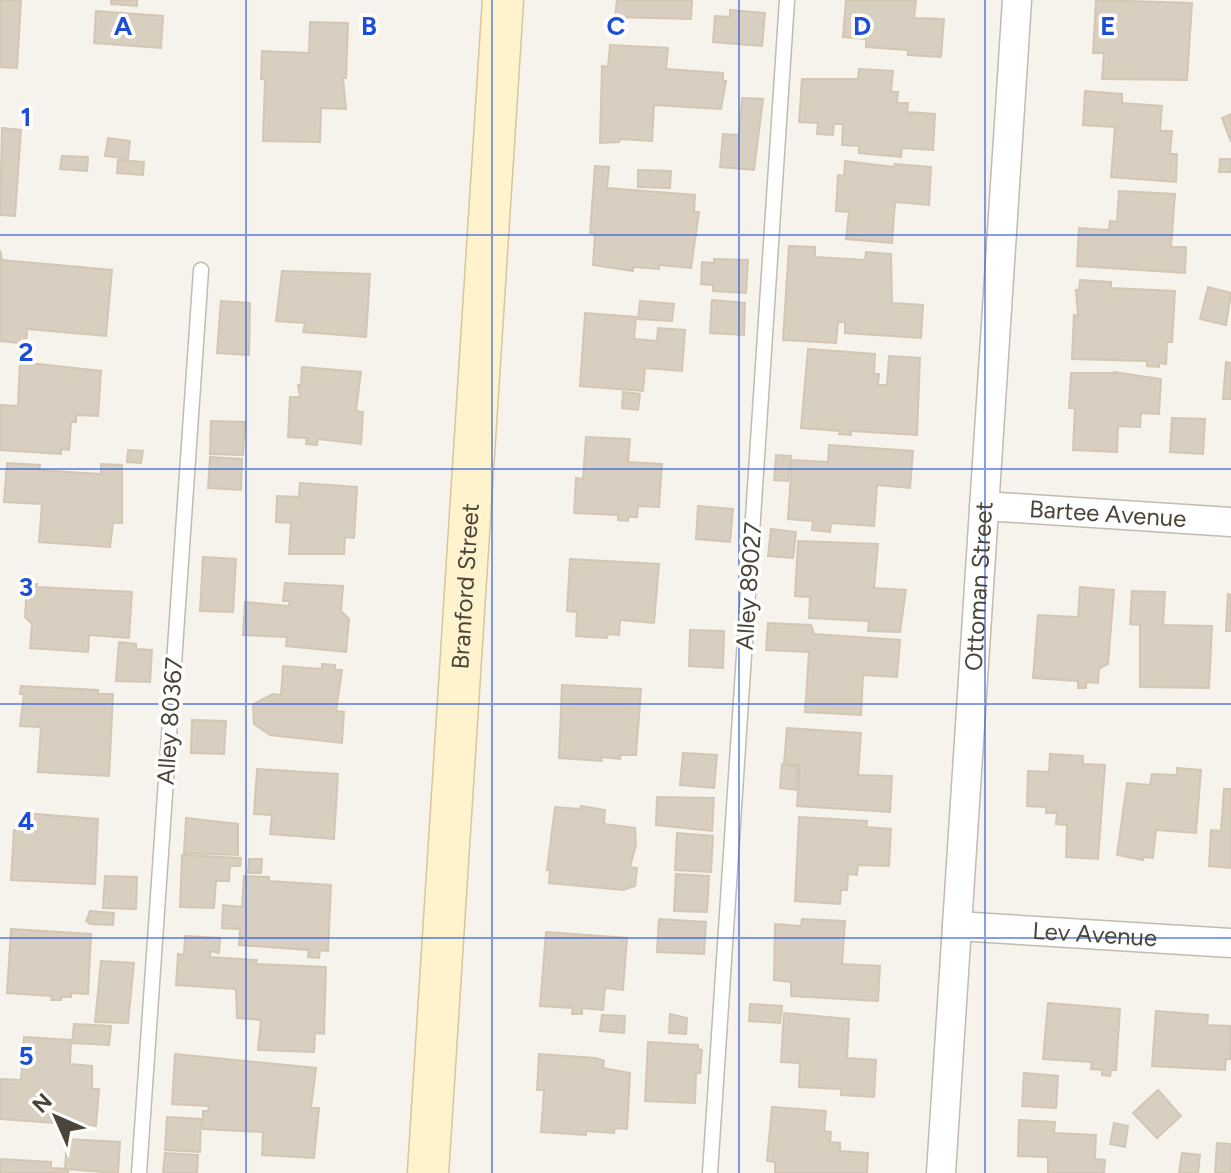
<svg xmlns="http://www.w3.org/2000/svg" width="1231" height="1173" font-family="Figtree,sans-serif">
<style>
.building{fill:#d8cfc1;stroke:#d3c7b4;stroke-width:2}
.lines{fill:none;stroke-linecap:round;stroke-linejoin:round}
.lane-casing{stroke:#c2bbae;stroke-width:17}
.street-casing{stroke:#c2bbae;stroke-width:31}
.secondary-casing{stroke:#d6c79b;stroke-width:43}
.lane{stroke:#fff;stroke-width:14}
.street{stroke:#fff;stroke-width:28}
.secondary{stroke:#fff3cd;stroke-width:40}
.grid{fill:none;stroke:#1d4ed8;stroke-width:2;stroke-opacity:0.55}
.labels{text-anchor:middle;stroke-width:7;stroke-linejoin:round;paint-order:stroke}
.street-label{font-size:24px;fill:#4b4439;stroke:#fff}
.grid-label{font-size:26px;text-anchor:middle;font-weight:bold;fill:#1d4ed8;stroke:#fff;stroke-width:7;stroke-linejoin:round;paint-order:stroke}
</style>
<rect width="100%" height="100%" fill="#f6f3ec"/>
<!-- building -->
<path class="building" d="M 0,0 L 21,0 L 17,68 L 0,67 Z
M 111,0 L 137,0 L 137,6 L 111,4 Z
M 617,0 L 692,0 L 691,19 L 615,17 Z
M 846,0 L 916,0 L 914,18 L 944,19 L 941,57 L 908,55 L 908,50 L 866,47 L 866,39 L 843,37 Z
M 1096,0 L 1192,3 L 1187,80 L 1102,79 L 1104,53 L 1093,53 Z
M 730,10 L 765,13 L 762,46 L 713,42 L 715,16 L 730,17 Z
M 96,11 L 163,16 L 161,48 L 94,43 Z
M 310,22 L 348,23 L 346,78 L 343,78 L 346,109 L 321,108 L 320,142 L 263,141 L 265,79 L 261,79 L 262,51 L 309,53 Z
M 610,45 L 668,48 L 666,69 L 723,73 L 723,81 L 726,81 L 721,109 L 654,105 L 652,141 L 620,139 L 619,142 L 600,143 L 602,66 L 608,67 Z
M 859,69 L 893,71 L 891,92 L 898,92 L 897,103 L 908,103 L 907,112 L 935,114 L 933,150 L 902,148 L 901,157 L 859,153 L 859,146 L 842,145 L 843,124 L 834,124 L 833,135 L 817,134 L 818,123 L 799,122 L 802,79 L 858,79 Z
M 1085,91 L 1122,94 L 1122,103 L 1162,106 L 1160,131 L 1172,131 L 1170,154 L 1177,154 L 1176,182 L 1111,177 L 1115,127 L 1083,125 Z
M 742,98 L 763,99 L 754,170 L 720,167 L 723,134 L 739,135 Z
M 1231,114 L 1231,142 L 1222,118 Z
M 2,128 L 21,130 L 15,216 L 0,215 Z
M 108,138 L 130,141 L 128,159 L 105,156 Z
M 62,156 L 88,157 L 87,171 L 60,169 Z
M 1220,159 L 1231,159 L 1231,172 L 1219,172 Z
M 118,160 L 144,162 L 143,175 L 117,173 Z
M 845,161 L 894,167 L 895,164 L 931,167 L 929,205 L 895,202 L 892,243 L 846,239 L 849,212 L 836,211 L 838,175 L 844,176 Z
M 595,166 L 609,167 L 607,188 L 695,195 L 694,212 L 699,212 L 691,268 L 659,265 L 659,269 L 633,267 L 633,271 L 593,265 L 595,233 L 590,233 Z
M 638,170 L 671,171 L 670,188 L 638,187 Z
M 1119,191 L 1175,194 L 1171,247 L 1186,247 L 1185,273 L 1077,266 L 1079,228 L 1109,230 L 1110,221 L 1117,222 Z
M 789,246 L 815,247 L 815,257 L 865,260 L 866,252 L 891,254 L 892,303 L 923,305 L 921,338 L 845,333 L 845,322 L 838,322 L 836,343 L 783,340 Z
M 0,250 L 2,260 L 112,270 L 106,336 L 27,329 L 26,344 L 0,341 Z
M 714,259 L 748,260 L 746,293 L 713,291 L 713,285 L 701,284 L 702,262 L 714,263 Z
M 282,271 L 370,274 L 366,337 L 303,332 L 305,323 L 276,321 Z
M 1080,280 L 1111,282 L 1111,288 L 1175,291 L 1172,342 L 1167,342 L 1166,364 L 1159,363 L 1159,367 L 1147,366 L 1147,361 L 1072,359 L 1074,315 L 1078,316 L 1076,290 L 1079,290 Z
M 1208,287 L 1231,293 L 1226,325 L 1200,319 Z
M 712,300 L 745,303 L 744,335 L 710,333 Z
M 221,301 L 250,303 L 249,355 L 217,353 Z
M 640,301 L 674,304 L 672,321 L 638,319 Z
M 585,313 L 636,317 L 634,339 L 657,341 L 658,328 L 685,330 L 682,371 L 645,368 L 643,391 L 580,386 Z
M 808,349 L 875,354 L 874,374 L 879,374 L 878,385 L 887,385 L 889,356 L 920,358 L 917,435 L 851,431 L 851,435 L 839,434 L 840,431 L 801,428 Z
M 20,362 L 101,371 L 98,416 L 76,415 L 76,422 L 71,422 L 69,450 L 61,449 L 61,454 L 0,450 L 0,405 L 18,406 Z
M 1226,362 L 1231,363 L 1231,399 L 1223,399 Z
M 302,367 L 361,372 L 356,411 L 363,412 L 361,444 L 318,439 L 317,445 L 306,444 L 307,438 L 288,437 L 290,397 L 300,397 L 298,385 L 301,385 Z
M 1114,372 L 1161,379 L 1159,414 L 1141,413 L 1140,427 L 1118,426 L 1117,452 L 1073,450 L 1075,408 L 1069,408 L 1071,373 L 1112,373 L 1114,376 Z
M 623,392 L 640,394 L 638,410 L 622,408 Z
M 1172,418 L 1205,419 L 1203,454 L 1170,452 Z
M 211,421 L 245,422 L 243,455 L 210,454 Z
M 586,437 L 630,439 L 628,462 L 662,464 L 659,507 L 638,506 L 637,517 L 628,517 L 628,521 L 618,520 L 618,515 L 574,513 L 576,478 L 583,479 Z
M 829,445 L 913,451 L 910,488 L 877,485 L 874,526 L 831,523 L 830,532 L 812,530 L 813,521 L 788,519 L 792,460 L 828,462 Z
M 128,450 L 143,451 L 141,463 L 127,462 Z
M 776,455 L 791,456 L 788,481 L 774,480 Z
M 210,457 L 242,459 L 241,490 L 208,488 Z
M 7,463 L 40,465 L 39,470 L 101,474 L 101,464 L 122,465 L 122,523 L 113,523 L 110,547 L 39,542 L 42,504 L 4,502 Z
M 300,483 L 357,487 L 354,538 L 345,537 L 344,554 L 289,554 L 291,523 L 276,522 L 277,496 L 299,497 Z
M 698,506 L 733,509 L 730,542 L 696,539 Z
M 771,529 L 796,532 L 793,558 L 768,556 Z
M 798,541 L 878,544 L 874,588 L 906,590 L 900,632 L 868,631 L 869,621 L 809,618 L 810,597 L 795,596 Z
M 203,557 L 236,559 L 233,612 L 200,611 Z
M 570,559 L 659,564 L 654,623 L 620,620 L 619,635 L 608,634 L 607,638 L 576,636 L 577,612 L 567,611 Z
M 285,583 L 343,586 L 341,611 L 349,619 L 346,652 L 286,646 L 287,637 L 243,635 L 245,602 L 289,606 L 290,601 L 283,601 Z
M 27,584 L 37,584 L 36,587 L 132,592 L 129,638 L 89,635 L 88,652 L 30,648 L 32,624 L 25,617 Z
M 1080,587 L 1114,590 L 1108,664 L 1099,669 L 1098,683 L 1086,682 L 1086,688 L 1078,688 L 1078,681 L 1033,678 L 1038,615 L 1078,617 Z
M 1132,591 L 1165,592 L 1163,625 L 1212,626 L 1209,688 L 1140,687 L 1140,625 L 1130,624 Z
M 1228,594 L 1231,595 L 1231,631 L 1226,631 Z
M 768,623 L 811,625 L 814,634 L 900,640 L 897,677 L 863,675 L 861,715 L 805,712 L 809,652 L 766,650 Z
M 690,630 L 724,631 L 723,668 L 689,666 Z
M 119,642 L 136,644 L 136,649 L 152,650 L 150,682 L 116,681 Z
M 322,664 L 335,665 L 335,670 L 342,670 L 336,711 L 344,712 L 342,743 L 270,735 L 254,724 L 253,704 L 273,694 L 281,695 L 283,666 L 322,669 Z
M 562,685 L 641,689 L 636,755 L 621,755 L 620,759 L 601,757 L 602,761 L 559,758 Z
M 21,686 L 98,690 L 98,694 L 113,694 L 109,776 L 38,772 L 41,727 L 20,726 L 24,694 L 20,694 Z
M 192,720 L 226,721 L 224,754 L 191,753 Z
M 787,728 L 861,733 L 858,775 L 892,776 L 890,812 L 797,806 L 800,765 L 784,764 Z
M 683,753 L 717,755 L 714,788 L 680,785 Z
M 1050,754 L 1083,756 L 1083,764 L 1105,765 L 1098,859 L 1066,857 L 1067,825 L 1056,824 L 1057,813 L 1046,813 L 1046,807 L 1027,806 L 1028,771 L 1049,772 Z
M 782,764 L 798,766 L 796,790 L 780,788 Z
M 1177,768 L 1201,770 L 1196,833 L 1156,830 L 1153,858 L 1143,857 L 1143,860 L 1117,855 L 1127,783 L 1150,785 L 1152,774 L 1177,775 Z
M 257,769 L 338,774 L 334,839 L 270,834 L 272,815 L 254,814 Z
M 1224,789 L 1231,789 L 1231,868 L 1209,866 L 1211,830 L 1221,831 Z
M 657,797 L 714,798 L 712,831 L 656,825 Z
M 581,806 L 605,810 L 604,824 L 635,828 L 636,845 L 630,867 L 637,868 L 635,886 L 623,890 L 549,883 L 550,870 L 547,870 L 555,807 L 580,809 Z
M 24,813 L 98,819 L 95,884 L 11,880 L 14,830 L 23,830 Z
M 799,817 L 867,821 L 866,827 L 891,829 L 889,866 L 858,865 L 857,875 L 848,874 L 847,890 L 841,890 L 840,904 L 795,901 Z
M 186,818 L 238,824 L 238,855 L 184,853 Z
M 677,833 L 713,836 L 711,872 L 675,870 Z
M 182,855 L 241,858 L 240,866 L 230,866 L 229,881 L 216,881 L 214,908 L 180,907 Z
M 249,859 L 262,859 L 261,873 L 248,873 Z
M 676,874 L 709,876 L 707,912 L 674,911 Z
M 105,876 L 137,877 L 136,909 L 103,908 Z
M 244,876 L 269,877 L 269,881 L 331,885 L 328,951 L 320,950 L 319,958 L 308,957 L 309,950 L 239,945 L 240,929 L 222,928 L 223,905 L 242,907 Z
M 90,911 L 114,913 L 113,925 L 90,924 L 86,921 Z
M 659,919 L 706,922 L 704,954 L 657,952 Z
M 802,919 L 845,921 L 842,964 L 880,966 L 878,1001 L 791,996 L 791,982 L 774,980 L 775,924 L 801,926 Z
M 11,929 L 91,934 L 88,994 L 71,993 L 71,997 L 61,997 L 61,1000 L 51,1000 L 52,996 L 7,993 Z
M 546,932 L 627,938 L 623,990 L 605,988 L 603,1010 L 582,1008 L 582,1014 L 572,1014 L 573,1008 L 540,1006 Z
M 185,936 L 220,938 L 219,953 L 210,951 L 210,957 L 257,960 L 256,964 L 326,967 L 324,1034 L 315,1033 L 314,1052 L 258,1050 L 261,1020 L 237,1018 L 236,989 L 176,985 L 178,954 L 184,955 Z
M 101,961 L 134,963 L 128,1023 L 95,1022 Z
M 1048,1003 L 1120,1009 L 1116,1070 L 1111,1070 L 1110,1076 L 1102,1075 L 1102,1070 L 1091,1069 L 1092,1062 L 1043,1059 Z
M 750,1004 L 782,1006 L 780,1023 L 749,1021 Z
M 1156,1011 L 1208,1015 L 1207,1025 L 1231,1026 L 1230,1059 L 1226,1059 L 1225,1070 L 1152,1066 Z
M 784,1013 L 849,1019 L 847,1058 L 876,1060 L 874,1097 L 841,1095 L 841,1089 L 799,1087 L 800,1063 L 781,1062 Z
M 670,1014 L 687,1018 L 686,1034 L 669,1033 Z
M 602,1015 L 625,1016 L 624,1033 L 600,1031 Z
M 74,1024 L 111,1026 L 109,1045 L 72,1043 Z
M 24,1037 L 71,1040 L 70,1064 L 92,1066 L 92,1089 L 99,1089 L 96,1126 L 0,1119 L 0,1079 L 21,1080 Z
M 648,1042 L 698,1045 L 698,1049 L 702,1050 L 700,1073 L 696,1073 L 695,1103 L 645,1101 Z
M 175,1054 L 316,1068 L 311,1108 L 319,1108 L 314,1158 L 262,1155 L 263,1132 L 203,1129 L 203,1111 L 208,1111 L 209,1106 L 172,1104 Z
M 539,1054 L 596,1058 L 604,1061 L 603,1068 L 630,1073 L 627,1129 L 615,1128 L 614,1133 L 586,1131 L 586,1135 L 541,1132 L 544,1090 L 537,1090 Z
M 1024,1073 L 1058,1076 L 1056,1108 L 1022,1106 Z
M 1158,1090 L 1181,1116 L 1157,1138 L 1133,1113 Z
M 772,1107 L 826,1111 L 824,1131 L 831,1132 L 830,1142 L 840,1143 L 840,1151 L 868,1153 L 867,1173 L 775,1173 L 775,1162 L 767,1161 Z
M 167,1117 L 201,1119 L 200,1152 L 165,1150 Z
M 1019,1120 L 1055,1122 L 1054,1133 L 1096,1135 L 1095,1159 L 1105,1160 L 1104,1173 L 1048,1173 L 1048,1157 L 1018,1156 Z
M 1114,1123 L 1128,1126 L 1125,1147 L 1110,1144 Z
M 67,1139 L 120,1142 L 118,1173 L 65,1169 Z
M 1217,1143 L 1231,1144 L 1231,1173 L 1215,1173 Z
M 165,1153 L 198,1155 L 197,1173 L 163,1173 Z
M 1182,1153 L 1200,1155 L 1198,1173 L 1179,1173 Z
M 0,1159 L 51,1162 L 51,1168 L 68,1169 L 68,1173 L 0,1173 Z"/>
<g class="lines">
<!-- lane casing -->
<g class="lane-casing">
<path id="lane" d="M 139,1173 L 201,270
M 710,1173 L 787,0"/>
</g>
<!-- street casing -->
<g class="street-casing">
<g id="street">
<path id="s1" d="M 984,506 L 1231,522"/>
<path id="s2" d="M 957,926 L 1231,943"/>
<path id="s3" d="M 941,1173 L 1017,0"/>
</g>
</g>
<!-- secondary casing -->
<g class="secondary-casing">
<g id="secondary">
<path id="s4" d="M 428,1173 L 503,0"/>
</g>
</g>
<!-- lane -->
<use href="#lane" class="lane"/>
<!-- street -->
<use href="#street" class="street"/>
<!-- secondary -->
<use href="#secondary" class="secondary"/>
</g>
<!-- grid -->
<path class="grid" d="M 246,0 L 246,1173M 492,0 L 492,1173M 739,0 L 739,1173M 985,0 L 985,1173M 0,235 L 1231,235M 0,469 L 1231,469M 0,704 L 1231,704M 0,938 L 1231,938"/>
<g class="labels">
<!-- street labels -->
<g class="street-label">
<text dy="8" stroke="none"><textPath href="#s1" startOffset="124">Bartee Avenue</textPath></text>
<text transform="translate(749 586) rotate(-86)" y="8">Alley 89027</text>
<text dy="8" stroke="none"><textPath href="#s3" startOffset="588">Ottoman Street</textPath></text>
<text dy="8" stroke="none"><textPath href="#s4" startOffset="588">Branford Street</textPath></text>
<text transform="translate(170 721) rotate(-86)" y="8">Alley 80367</text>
<text dy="8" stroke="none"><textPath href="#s2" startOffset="138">Lev Avenue</textPath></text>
</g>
</g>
<g class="grid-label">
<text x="123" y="35">A</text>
<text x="369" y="35">B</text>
<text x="616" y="35">C</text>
<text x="862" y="35">D</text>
<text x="1108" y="35">E</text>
<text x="26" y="126">1</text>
<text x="26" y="361">2</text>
<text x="26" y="596">3</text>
<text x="26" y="830">4</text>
<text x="26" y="1065">5</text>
</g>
<!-- north arrow -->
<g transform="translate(56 1117) rotate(315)" stroke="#ffffff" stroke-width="6" paint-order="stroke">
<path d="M0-6L14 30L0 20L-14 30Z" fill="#4b4439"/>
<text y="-12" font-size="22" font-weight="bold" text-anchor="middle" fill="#4b4439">N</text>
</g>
</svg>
